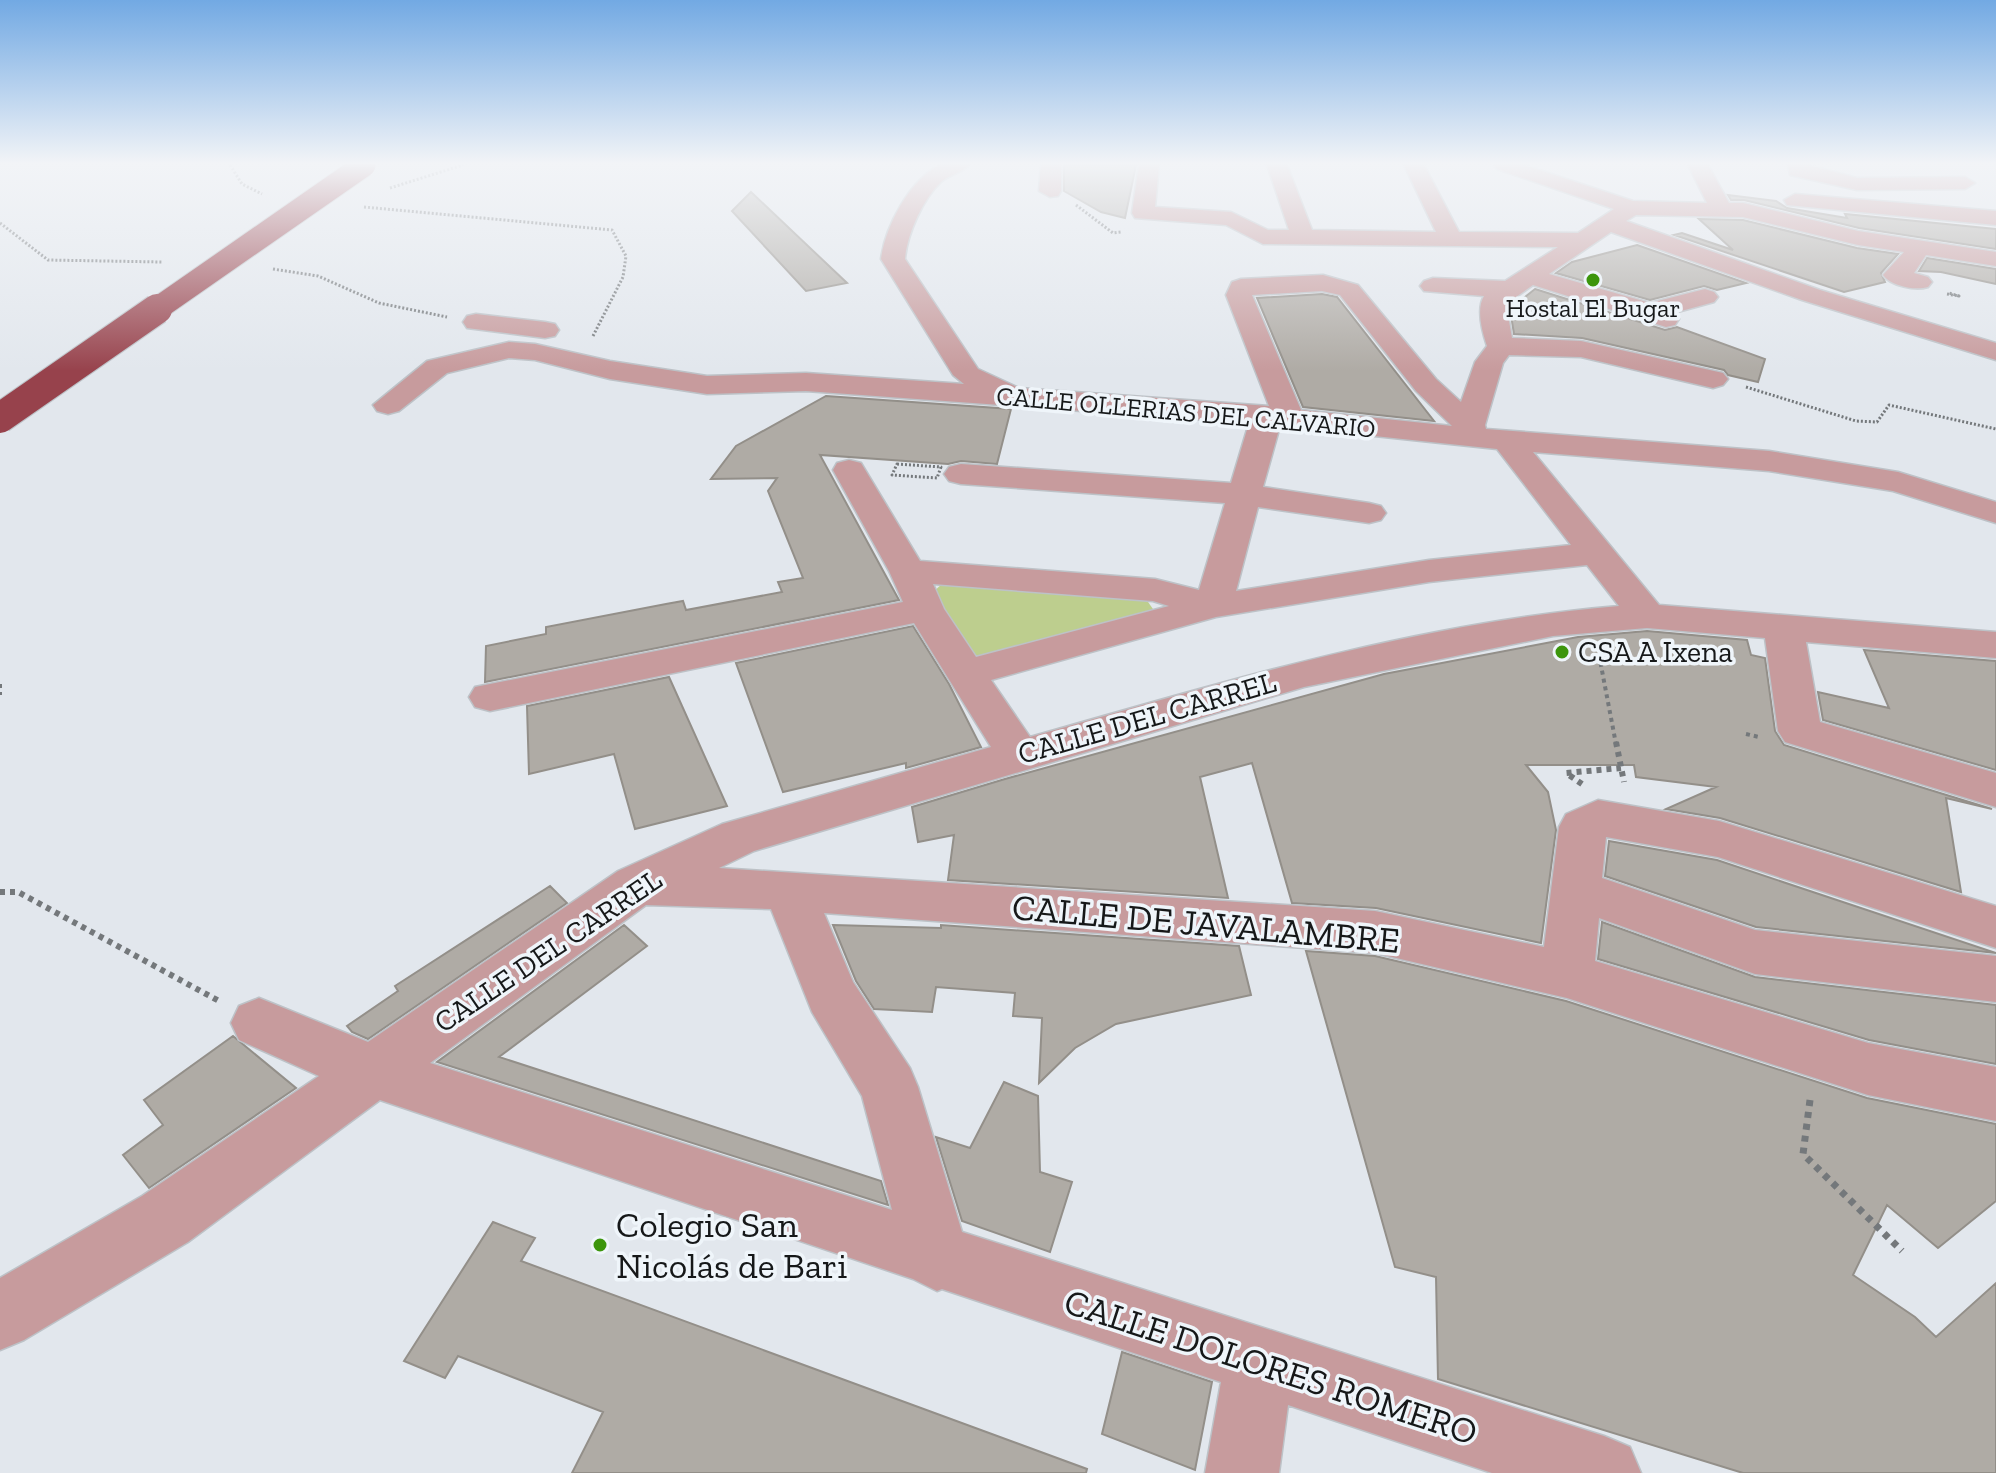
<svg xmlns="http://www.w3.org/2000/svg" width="1996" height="1473" font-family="'Zilla Slab',serif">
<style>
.green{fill:#bdce8e}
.building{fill:#afaba5;stroke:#938f89;stroke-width:2}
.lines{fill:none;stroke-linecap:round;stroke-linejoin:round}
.minor-casing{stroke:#bdc2c7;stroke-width:3}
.path-far3{stroke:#74787b;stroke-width:3;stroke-dasharray:2 2;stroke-linecap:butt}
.path-far2{stroke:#74787b;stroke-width:4;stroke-dasharray:4 4;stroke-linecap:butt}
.path-far1{stroke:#74787b;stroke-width:6;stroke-dasharray:5 5;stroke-linecap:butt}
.path{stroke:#74787b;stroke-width:7;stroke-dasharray:6 6;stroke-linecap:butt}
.minor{fill:#c79b9d;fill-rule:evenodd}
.highway-bridge-far1-casing{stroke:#bdc2c7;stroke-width:25;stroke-linecap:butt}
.highway-bridge-casing{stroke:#bdc2c7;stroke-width:32;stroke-linecap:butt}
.highway-bridge-far1{stroke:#97424c;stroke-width:23}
.highway-bridge{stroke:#97424c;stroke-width:30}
.poi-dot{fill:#3c950c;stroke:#eff5fa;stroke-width:3}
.labels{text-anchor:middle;stroke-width:7;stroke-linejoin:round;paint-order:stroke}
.far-poi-label{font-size:26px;fill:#161819;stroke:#eff5fa}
.far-street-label{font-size:26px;fill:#161819;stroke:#eff5fa}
.poi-label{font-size:30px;fill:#161819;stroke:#eff5fa;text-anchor:start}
.street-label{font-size:30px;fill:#161819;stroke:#eff5fa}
.near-street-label{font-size:36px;fill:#161819;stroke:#eff5fa}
.near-poi-label{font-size:36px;fill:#161819;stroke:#eff5fa;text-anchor:start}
</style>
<rect width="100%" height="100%" fill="#e2e7ed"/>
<!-- green -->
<path class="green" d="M 943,583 L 1146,599 L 1155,612 L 974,658 L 931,594 Z"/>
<!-- building -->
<path class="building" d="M 1064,165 L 1136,165 L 1125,218 L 1101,212 L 1064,191 Z
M 751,192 L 847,283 L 806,291 L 732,211 Z
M 1728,195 L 1776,201 L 1787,208 L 1847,218 L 1845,214 L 1996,229 L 1996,249 L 1859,228 L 1744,200 L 1731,200 Z
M 1699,219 L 1743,220 L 1857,248 L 1898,254 L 1881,273 L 1885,282 L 1844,292 L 1674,235 L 1682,233 L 1733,250 Z
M 1637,245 L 1746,283 L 1717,290 L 1704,286 L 1650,300 L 1556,273 L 1572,262 Z
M 1927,258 L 1996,269 L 1996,284 L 1941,272 L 1919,271 Z
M 1535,289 L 1665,330 L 1677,327 L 1765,359 L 1758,382 L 1728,375 L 1724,370 L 1582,338 L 1514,334 L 1510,309 Z
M 1322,294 L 1337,297 L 1434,421 L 1303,407 L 1257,298 Z
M 826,396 L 1011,409 L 997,464 L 961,461 L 948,464 L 820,455 L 899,600 L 485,682 L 486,646 L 546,634 L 546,627 L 666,604 L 683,601 L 686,610 L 782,592 L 778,582 L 803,578 L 768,491 L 777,478 L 711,479 L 736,446 Z
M 913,626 L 949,684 L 981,747 L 906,768 L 906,763 L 783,792 L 736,663 Z
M 1647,631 L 1747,640 L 1751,655 L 1765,658 L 1775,731 L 1784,745 L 1992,809 L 1946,798 L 1961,892 L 1720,818 L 1666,809 L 1716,787 L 1636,777 L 1634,765 L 1526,765 L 1548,792 L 1556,830 L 1541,943 L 1376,908 L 1292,903 L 1252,763 L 1200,777 L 1228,898 L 948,880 L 954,835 L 918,842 L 912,807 L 1005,779 L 1384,674 L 1578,637 Z
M 1864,650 L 1996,661 L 1996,770 L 1823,720 L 1818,692 L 1889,708 Z
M 669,677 L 727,806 L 635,829 L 614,754 L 529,774 L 527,706 Z
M 1609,841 L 1717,860 L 1996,953 L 1756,927 L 1605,876 Z
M 550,886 L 567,903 L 368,1039 L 352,1032 L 347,1026 L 398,991 L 395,986 Z
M 1602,922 L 1755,977 L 1996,1005 L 1996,1064 L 1869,1040 L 1598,959 Z
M 624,925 L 647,946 L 499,1057 L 881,1181 L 888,1205 L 437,1062 Z
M 833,925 L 941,928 L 941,925 L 1239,946 L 1251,995 L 1116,1024 L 1075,1048 L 1039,1083 L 1042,1018 L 1013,1016 L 1015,993 L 936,987 L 932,1012 L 874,1009 L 856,981 Z
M 1306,951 L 1375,956 L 1566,1001 L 1867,1098 L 1996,1124 L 1996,1201 L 1938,1248 L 1887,1205 L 1853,1275 L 1915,1317 L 1936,1337 L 1996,1283 L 1996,1473 L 1743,1473 L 1438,1379 L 1436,1277 L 1395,1267 Z
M 233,1036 L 296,1088 L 149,1188 L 123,1155 L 163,1125 L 144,1100 Z
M 1004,1082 L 1038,1096 L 1040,1172 L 1072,1182 L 1050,1252 L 962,1221 L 936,1137 L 970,1148 Z
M 493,1222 L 535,1238 L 521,1261 L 1087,1469 L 1086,1473 L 572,1473 L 603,1412 L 458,1356 L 445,1378 L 404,1361 Z
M 1122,1352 L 1212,1382 L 1195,1470 L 1102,1434 Z"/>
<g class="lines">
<!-- minor casing -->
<g class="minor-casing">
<path id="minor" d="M 940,165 L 969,165 C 962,173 950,174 941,182 C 923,199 907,234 905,259 L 978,369 L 1019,388 L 1269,406 L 1226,295 L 1232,282 L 1241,279 L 1323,275 L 1358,285 L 1436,379 L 1461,402 L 1475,362 L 1487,346 C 1482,331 1476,309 1484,296 L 1424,291 L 1420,286 L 1424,281 L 1433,278 L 1505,281 L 1558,247 L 1263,244 L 1226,225 L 1135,218 L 1132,213 L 1139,165 L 1159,165 L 1155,207 L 1231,212 L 1268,230 L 1289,230 L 1267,165 L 1287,165 L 1312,230 L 1436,232 L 1404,165 L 1424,165 L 1459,232 L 1578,233 L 1614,209 L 1497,169 L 1494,165 L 1524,165 L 1633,201 L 1707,203 L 1688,165 L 1708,165 L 1729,203 L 1743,203 L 1858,231 L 1996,252 L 1996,266 L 1926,255 L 1914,273 L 1928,277 L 1932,282 L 1928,287 C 1915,291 1891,286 1883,275 L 1904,252 L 1858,245 L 1743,217 L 1636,215 L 1626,221 L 1820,290 L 1996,343 L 1996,360 L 1802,300 L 1611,232 L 1549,274 L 1650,303 L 1705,289 L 1714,292 L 1718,297 L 1714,302 L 1674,313 L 1679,319 L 1675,325 L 1666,327 L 1533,285 L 1506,304 L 1512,338 L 1581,341 L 1723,373 L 1728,379 L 1723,385 L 1713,388 L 1581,357 L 1509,355 L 1503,363 L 1485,425 L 1486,429 L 1769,451 L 1898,472 L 1996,502 L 1996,523 L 1893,491 L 1769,471 L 1533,452 L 1659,605 L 1996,632 L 1996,658 L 1806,642 L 1820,722 L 1996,773 L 1996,807 L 1785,742 L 1778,731 L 1765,638 L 1647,628 L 1553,636 L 1304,687 L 754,851 L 719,868 L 1375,911 L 1544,947 L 1559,827 L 1566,814 L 1598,800 L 1719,821 L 1996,906 L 1996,948 L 1718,857 L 1606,837 L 1602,878 L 1755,930 L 1996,956 L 1996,1002 L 1755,974 L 1599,918 L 1595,961 L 1868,1043 L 1996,1067 L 1996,1121 L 1868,1095 L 1567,998 L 1375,953 L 824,913 L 853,982 L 910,1068 L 918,1087 L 962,1232 L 1604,1436 L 1630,1447 L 1641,1473 L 1492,1473 L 1288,1405 L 1279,1473 L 1205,1473 L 1221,1382 L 942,1289 L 937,1291 L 913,1279 L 380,1100 L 188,1242 L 24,1340 L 0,1350 L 0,1278 L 142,1196 L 319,1076 L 239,1040 L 231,1023 L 239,1006 L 259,998 L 368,1042 L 618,871 L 722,824 L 991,747 L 914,623 L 490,711 L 475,707 L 469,697 L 475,687 L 903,602 L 889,571 L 833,470 L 837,463 L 849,460 L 861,463 L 920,561 L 1155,579 L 1199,590 L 1225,503 L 961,484 L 949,481 L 944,474 L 949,467 L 961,464 L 1231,483 L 1249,423 L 806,391 L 707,394 L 610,379 L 535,360 L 509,358 L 447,373 L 399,411 L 388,414 L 377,411 L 373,405 L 427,361 L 509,342 L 535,344 L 610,361 L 707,376 L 806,373 L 964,384 L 953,375 L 881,259 C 885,227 910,179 940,165 ZM 1322,291 L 1340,295 L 1416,391 L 1452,426 L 1301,410 L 1252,295 ZM 1280,426 L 1497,449 L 1571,545 L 1429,560 L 1236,591 L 1258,507 L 1369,523 L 1381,520 L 1386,513 L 1381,506 L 1369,503 L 1263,487 ZM 1587,565 L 1619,606 C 1418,623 1223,682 1030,737 L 991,680 L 1216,617 L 1429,582 ZM 933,584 L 1153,601 L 1169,606 L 976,657 L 944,609 ZM 646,905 L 771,909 L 812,1012 L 862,1096 L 892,1210 L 430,1063 Z
M 1041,165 L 1061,165 L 1061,191 L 1058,196 L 1050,197 L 1039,191 Z
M 1788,165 L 1808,165 L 1857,178 L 1965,177 L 1975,183 L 1965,189 L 1857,190 L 1790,175 Z
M 1795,194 L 1996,211 L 1996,225 L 1787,205 L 1784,200 Z
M 476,314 L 545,322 L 555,324 L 559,330 L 555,336 L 545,338 L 467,328 L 463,322 L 467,316 Z"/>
</g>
<!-- path-far3 -->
<path class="path-far3" d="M 230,165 L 242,184 L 262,194
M 390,188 L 463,165
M 1076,205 L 1113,233 L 1121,232
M 364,207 L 612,230 L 626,256 L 623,277 L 593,336
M 0,223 L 48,260 L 162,262
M 273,269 L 318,276 L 379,303 L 447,317
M 1947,294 L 1959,296 L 1949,293
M 1746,387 L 1856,421 L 1877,422 L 1889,405 L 1996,429
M 897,464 L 941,467 L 937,478 L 892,475 Z"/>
<!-- path-far2 -->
<path class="path-far2" d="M 1599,655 L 1616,744
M 0,684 L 0,695
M 1746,734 L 1759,737"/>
<!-- path-far1 -->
<path class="path-far1" d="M 1616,742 L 1624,782
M 1582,784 L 1566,773 L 1621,768
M 0,892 L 18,892 L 219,1001"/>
<!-- path -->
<path class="path" d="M 1810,1100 L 1803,1154 L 1902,1251"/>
<!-- minor -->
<use href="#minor" class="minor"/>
<!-- highway-bridge-far1 casing -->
<g class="highway-bridge-far1-casing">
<path id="highway-bridge-far1" d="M 154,311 L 364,165"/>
</g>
<!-- highway-bridge casing -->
<g class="highway-bridge-casing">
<path id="highway-bridge" d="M 0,418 L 157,309"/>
</g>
<!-- highway-bridge-far1 -->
<use href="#highway-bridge-far1" class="highway-bridge-far1"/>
<!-- highway-bridge -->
<use href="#highway-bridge" class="highway-bridge"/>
</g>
<!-- sky -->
<linearGradient id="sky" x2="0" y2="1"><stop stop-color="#72a9e3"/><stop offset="0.44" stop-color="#f2f4f7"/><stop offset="1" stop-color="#f2f4f7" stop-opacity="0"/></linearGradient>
<rect width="1996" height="371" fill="url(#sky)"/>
<!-- markers -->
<g class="poi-dot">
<circle cx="1593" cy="280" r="8"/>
<circle cx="1562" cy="652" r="8"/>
<circle cx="600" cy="1245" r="8"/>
</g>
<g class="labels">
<!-- far-poi labels -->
<g class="far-poi-label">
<text x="1593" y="317">Hostal El Bugar</text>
</g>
<!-- far-street labels -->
<g class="far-street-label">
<text transform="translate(1186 412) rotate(5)" y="9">CALLE OLLERIAS DEL CALVARIO</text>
</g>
<!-- poi labels -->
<g class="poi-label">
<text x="1578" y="662">CSA A Ixena</text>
</g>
<!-- street labels -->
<g class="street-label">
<text transform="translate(1147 718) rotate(-16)" y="10">CALLE DEL CARREL</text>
<text transform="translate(548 951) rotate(-34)" y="10">CALLE DEL CARREL</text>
</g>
<!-- near-street labels -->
<g class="near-street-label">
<text transform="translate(1206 923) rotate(5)" y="13">CALLE DE JAVALAMBRE</text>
<text transform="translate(1271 1366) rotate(18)" y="13">CALLE DOLORES ROMERO</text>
</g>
<!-- near-poi labels -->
<g class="near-poi-label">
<text x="616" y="1237">Colegio San<tspan x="616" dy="41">Nicolás de Bari</tspan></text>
</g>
</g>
</svg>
